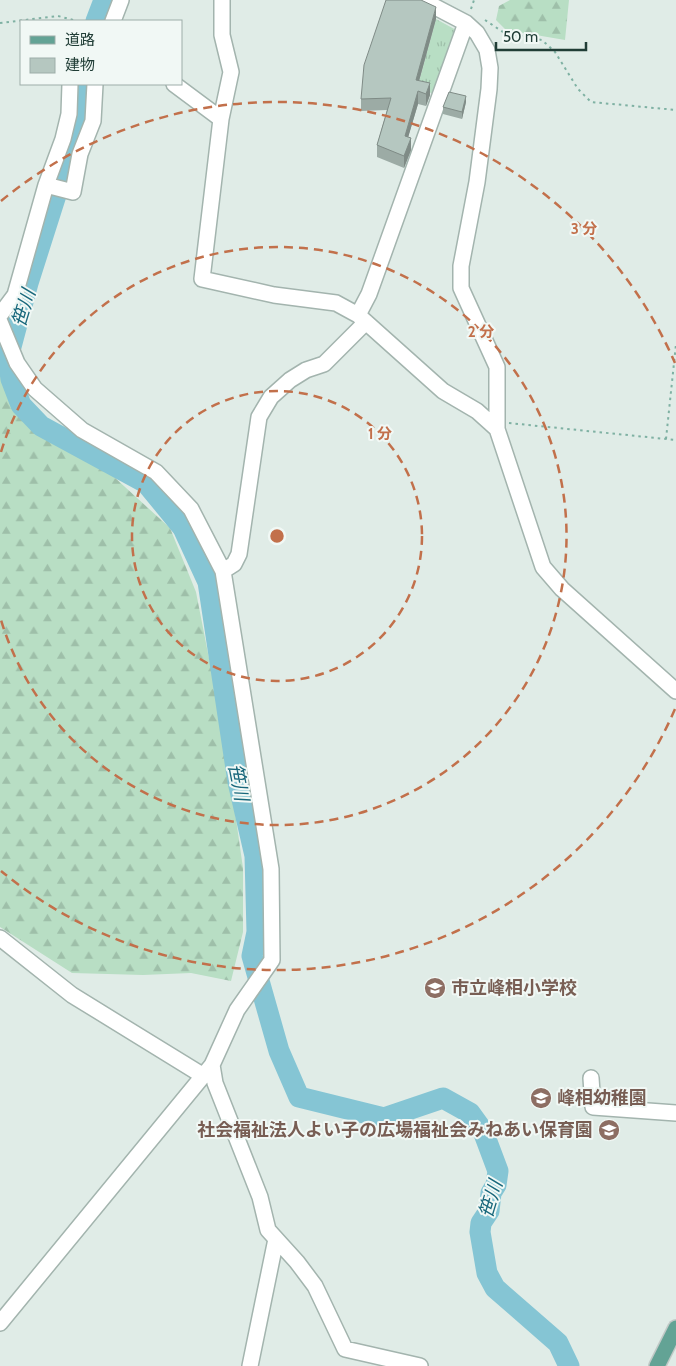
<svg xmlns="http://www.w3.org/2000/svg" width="676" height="1366" font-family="Cabin,'Noto Sans JP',sans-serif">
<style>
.grass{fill:url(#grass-tufts)}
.forest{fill:url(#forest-firs)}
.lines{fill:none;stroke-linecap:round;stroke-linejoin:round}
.river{stroke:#85c5d4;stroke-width:21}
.minor-casing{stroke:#a3b4ae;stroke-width:18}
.major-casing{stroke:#c1c9c7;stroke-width:18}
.path{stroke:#7fb1a3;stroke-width:2;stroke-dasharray:2.5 4;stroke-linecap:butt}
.minor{stroke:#fff;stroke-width:15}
.major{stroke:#63a395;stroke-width:15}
.wall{fill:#9caba5}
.shaded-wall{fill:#7f8b86}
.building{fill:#b5c7c0;stroke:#7f8b86}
.ring{fill:none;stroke:#c2704b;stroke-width:2.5;stroke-dasharray:9 6}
.labels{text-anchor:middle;stroke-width:4;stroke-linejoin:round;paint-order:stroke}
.education-label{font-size:18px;font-weight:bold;fill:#785e54;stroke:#f1f8f5;text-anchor:start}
.water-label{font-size:19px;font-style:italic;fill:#18677b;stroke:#f1f8f5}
.centre{fill:#c2704b;stroke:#f1f8f5;stroke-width:2.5}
.ring-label{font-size:15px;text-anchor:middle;font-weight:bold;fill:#c2704b;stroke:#f1f8f5;stroke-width:4;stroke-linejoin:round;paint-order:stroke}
</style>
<defs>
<pattern id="grass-tufts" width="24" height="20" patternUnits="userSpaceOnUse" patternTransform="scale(1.25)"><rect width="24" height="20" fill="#b8dec4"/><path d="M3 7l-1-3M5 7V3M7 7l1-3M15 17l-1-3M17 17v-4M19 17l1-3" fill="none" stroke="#9ebfa9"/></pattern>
<pattern id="forest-firs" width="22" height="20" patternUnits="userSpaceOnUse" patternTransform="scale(1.25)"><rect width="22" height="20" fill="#b8dec4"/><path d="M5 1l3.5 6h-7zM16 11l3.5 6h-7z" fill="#9ebfa9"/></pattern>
</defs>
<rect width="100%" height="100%" fill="#e0ece7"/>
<!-- grass -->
<path class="grass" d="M 436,19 L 458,31 L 435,94 L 417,89 Z"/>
<!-- forest -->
<path class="forest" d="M 510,0 L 569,0 L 565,40 L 506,30 L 496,20 L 499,6 Z
M 0,367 L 8,389 L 45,435 L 102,466 L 170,528 L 196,592 L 224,735 L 243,868 L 243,932 L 231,981 L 191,973 L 143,975 L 72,973 L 0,927 Z"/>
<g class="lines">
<!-- river -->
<path class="river" d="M 96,21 L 104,0
M 79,84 L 77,129 L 28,283 L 8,358 L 11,379 L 21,405 L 41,426 L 146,483 L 183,528 L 208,582 L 238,782 L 255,856 L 257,932 L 252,956 L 279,1051 L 299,1097 L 384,1118 L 443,1098 L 470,1113 L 483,1131 L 498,1171 L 496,1185 L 491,1193 L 489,1211 L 481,1223 L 480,1232 L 487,1273 L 495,1288 L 558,1343 L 569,1366"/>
<!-- minor casing -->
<g class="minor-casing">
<path id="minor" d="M 222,0 L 222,35 L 231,72 L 221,119 L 202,279 L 274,295 L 336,303 L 358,315 L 443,391 L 477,411 L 497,429
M 422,0 L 466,23 L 477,33 L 487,50 L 490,68 L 489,89 L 477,182 L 461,266 L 461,288 L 497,367 L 497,429 L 543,567 L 562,589 L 676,691
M 113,21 L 121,0
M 174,84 L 221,119
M 46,185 L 73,192 L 80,154 L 93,121 L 95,84
M 0,315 L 15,295 L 46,185 L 63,139 L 69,114 L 70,84
M 358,315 L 369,294 L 466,23
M 0,322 L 17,363 L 35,389 L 82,430 L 156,472 L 191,509 L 223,571 L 271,869 L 272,960 L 237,1010 L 212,1065 L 0,1323
M 223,571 L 234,564 L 239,554 L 259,417 L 271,397 L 290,380 L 306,370 L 324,364 L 366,322
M 0,938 L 72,995 L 202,1075
M 212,1065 L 215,1083 L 260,1197 L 268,1230 L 297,1262 L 315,1286 L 345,1349 L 420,1366
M 591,1078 L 593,1107 L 676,1113
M 250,1366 L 276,1239"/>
</g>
<!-- major casing -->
<g class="major-casing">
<path id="major" d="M 657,1366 L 676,1328"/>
</g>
<!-- path -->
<path class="path" d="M 471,9 L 474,0
M 485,20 L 503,32 L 542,40 L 555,52 L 578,89 L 591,102 L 676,110
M 0,23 L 58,16 L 77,21
M 509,423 L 676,440
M 666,439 L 676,344"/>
<!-- minor -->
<use href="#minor" class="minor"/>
<!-- major -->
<use href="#major" class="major"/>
</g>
<!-- wall -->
<path class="wall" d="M 436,19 L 419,81 L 430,95 L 426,106 L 418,104 L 408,137 L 411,150 L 404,168 L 377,157 L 377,145 L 387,110 L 361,111 L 361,99 Z
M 466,102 L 462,119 L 443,114 L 443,107 Z"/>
<!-- shaded-wall -->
<path class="shaded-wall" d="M 436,7 L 436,19 L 416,92 L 416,80 Z
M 430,83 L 430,95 L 426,106 L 426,94 Z
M 418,91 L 418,104 L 405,148 L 405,136 Z
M 466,96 L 466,102 L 462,119 L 462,112 Z
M 411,138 L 411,150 L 404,168 L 404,156 Z"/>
<!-- building -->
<path class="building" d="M 386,0 L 421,0 L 436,7 L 416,80 L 430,83 L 426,94 L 418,91 L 405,136 L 411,138 L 404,156 L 377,145 L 391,98 L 361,99 L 364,65 Z
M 449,92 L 466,96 L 462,112 L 443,107 Z"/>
<!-- distance rings -->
<g class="ring">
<circle cx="277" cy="536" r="145"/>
<path d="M1 452A289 289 0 1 1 1 620"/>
<path d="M675 709A434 434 0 0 1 1 871M1 201A434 434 0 0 1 675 363"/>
</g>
<!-- icons -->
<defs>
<g id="school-disc" transform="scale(1.125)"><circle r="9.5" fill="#8d6e63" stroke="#f1f8f5"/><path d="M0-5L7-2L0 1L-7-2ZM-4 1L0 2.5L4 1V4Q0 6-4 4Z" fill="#fff"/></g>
</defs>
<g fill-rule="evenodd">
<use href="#school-disc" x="435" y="988"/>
<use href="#school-disc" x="541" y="1098"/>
<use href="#school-disc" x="609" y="1130"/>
</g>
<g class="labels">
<!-- education labels -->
<g class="education-label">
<text x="451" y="994">市立峰相小学校</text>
<text x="557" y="1104">峰相幼稚園</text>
<text x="593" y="1136" text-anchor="end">社会福祉法人よい子の広場福祉会みねあい保育園</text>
</g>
<!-- water labels -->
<g class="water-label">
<text transform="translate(23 308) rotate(-73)" y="7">笹川</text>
<text transform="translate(239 782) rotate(79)" y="7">笹川</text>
<text transform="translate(490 1199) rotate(-73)" y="7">笹川</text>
</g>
</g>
<circle cx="277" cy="536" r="8" class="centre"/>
<g class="ring-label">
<text x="584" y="234">3 分</text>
<text x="481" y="337">2 分</text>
<text x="380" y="439">1 分</text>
</g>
<!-- legend -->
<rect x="20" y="20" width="162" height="65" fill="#f1f8f5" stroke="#9dada9"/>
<rect x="30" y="36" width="25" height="8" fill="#63a395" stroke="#9dada9"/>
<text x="65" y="45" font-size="15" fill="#203d36">道路</text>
<rect x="30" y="58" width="25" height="15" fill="#b5c7c0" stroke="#9dada9"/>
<text x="65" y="70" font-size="15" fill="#203d36">建物</text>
<!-- scale -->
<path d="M496 42v8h90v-8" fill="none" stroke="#203d36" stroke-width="2.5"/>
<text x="503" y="42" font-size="15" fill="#203d36" stroke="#f1f8f5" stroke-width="4" paint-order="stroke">50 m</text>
</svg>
